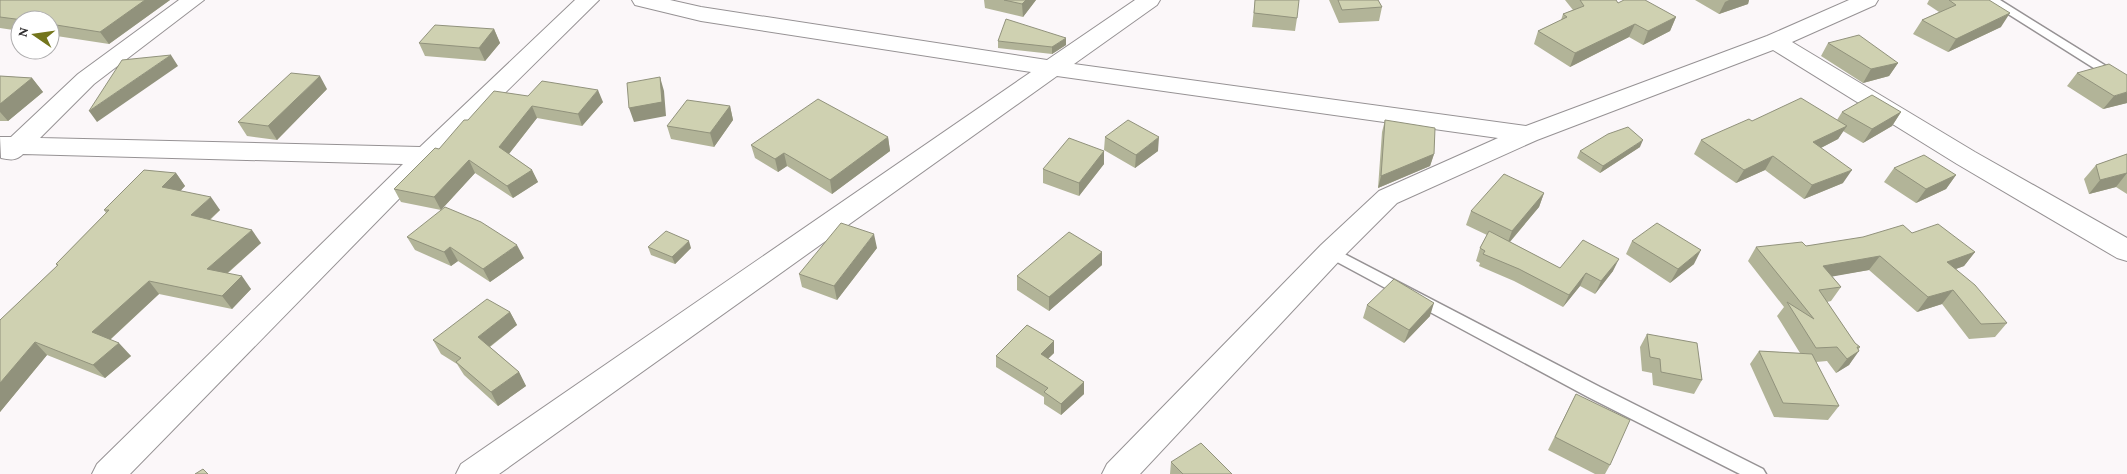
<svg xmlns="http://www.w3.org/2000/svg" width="2127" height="474" font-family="'Crimson Pro',serif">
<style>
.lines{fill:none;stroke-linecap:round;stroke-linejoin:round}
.service-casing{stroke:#969294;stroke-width:3}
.minor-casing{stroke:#969294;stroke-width:2}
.service{fill:#fff;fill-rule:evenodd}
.minor{fill:#fff;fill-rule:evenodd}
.wall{fill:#b2b498}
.shaded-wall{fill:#91927c}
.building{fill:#cfd1b1;stroke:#91927c}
</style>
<rect width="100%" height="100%" fill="#fbf7f9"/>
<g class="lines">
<!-- service casing -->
<g class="service-casing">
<path id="service" d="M 1986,0 L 2000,0 L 2127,79 L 2127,89 Z
M 1331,247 L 1600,387 L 1763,469 L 1766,474 L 1740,474 L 1588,397 L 1326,256 L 1323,252 L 1326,248 Z"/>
</g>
<!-- minor casing -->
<g class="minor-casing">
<path id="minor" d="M 179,0 L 204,0 L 94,84 L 40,138 L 420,147 L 575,0 L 599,0 L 435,162 L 130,474 L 92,474 L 97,464 L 403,164 L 23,154 C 16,161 10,160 1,158 L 0,137 L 11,137 L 78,74 Z
M 632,0 L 670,0 L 701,7 L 1047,60 L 1135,0 L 1160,0 L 1157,5 L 1074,64 L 1526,126 L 1767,36 L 1849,0 L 1878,0 L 1875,5 L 1792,42 L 1975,152 L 2127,238 L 2127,261 L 2117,258 L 1957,164 L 1773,50 L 1537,140 L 1397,203 L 1341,259 L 1140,474 L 1102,474 L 1107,464 L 1321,245 L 1379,191 L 1498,138 L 1057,76 L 499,474 L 456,474 L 461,464 L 1031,72 L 701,21 L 635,5 Z"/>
</g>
<!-- service -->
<use href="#service" class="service"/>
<!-- minor -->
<use href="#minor" class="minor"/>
</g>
<!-- wall -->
<path class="wall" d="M 0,0 L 170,0 L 109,44 L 50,35 L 50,20 L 20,20 L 20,31 L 0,28 Z
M 984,0 L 1036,0 L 1023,17 L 985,8 Z
M 1255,0 L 1297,18 L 1295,31 L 1252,27 Z
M 1329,0 L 1378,0 L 1382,7 L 1379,21 L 1339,23 Z
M 1565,0 L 1616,0 L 1618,3 L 1676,17 L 1670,31 L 1643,45 L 1629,37 L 1570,67 L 1534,44 L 1538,31 L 1561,20 L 1563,14 L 1573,10 Z
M 1695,0 L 1749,0 L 1748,4 L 1719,14 Z
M 1929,0 L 1989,0 L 2001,27 L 1948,52 L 1913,34 L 1922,20 L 1939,12 L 1927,4 Z
M 494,29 L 500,43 L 485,61 L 425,56 L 419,43 Z
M 998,41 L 1066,45 L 1052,54 L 998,48 Z
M 1828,43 L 1898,63 L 1889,76 L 1863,83 L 1821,56 Z
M 2077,73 L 2127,103 L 2103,109 L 2067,86 Z
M 0,76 L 32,78 L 43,92 L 8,121 L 0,121 Z
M 327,89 L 277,140 L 247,136 L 238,122 Z
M 528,96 L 603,102 L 582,126 L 537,118 L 509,154 L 532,170 L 538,182 L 513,198 L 475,173 L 441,210 L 401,202 L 394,189 L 439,149 L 468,120 Z
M 730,106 L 733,120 L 714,147 L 671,139 L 667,126 Z
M 1842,112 L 1901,112 L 1892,126 L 1863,143 L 1843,131 L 1838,139 L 1821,148 L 1843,183 L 1804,199 L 1765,170 L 1736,183 L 1694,154 L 1701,140 L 1752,121 L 1837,120 Z
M 1385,120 L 1434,154 L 1430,166 L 1378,188 L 1382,132 Z
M 888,137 L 890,151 L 832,194 L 787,166 L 778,172 L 755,158 L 751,145 Z
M 1105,137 L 1158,151 L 1135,168 L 1104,150 Z
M 1640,147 L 1600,173 L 1577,158 L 1580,151 Z
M 1104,151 L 1104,164 L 1079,196 L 1043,183 L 1043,169 Z
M 2127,154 L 2127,194 L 2116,187 L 2089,194 L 2084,179 L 2096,165 Z
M 1894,168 L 1956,175 L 1946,189 L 1916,203 L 1884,182 Z
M 176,173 L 185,186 L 180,191 L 220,210 L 210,220 L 261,243 L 228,273 L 251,289 L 232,309 L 159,294 L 110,340 L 131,356 L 105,378 L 47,355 L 0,412 L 0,320 L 57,266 L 56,264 L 106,213 L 104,210 Z
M 1544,193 L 1539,207 L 1510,242 L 1560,268 L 1613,271 L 1595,294 L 1580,286 L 1563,307 L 1514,281 L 1479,266 L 1480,263 L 1476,261 L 1480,248 L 1487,235 L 1466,225 L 1471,211 Z
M 1912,233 L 1975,252 L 1964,266 L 1956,269 L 2007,323 L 1995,337 L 1969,339 L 1942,304 L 1917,312 L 1869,270 L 1832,276 L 1841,287 L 1831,301 L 1827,302 L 1855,343 L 1860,347 L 1849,365 L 1836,373 L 1827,361 L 1816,362 L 1839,406 L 1828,420 L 1774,417 L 1750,364 L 1759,351 L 1800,353 L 1777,316 L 1784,307 L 1748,261 L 1756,247 L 1806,246 Z
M 407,237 L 524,258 L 490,282 L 458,261 L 451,266 L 415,250 Z
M 1632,241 L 1694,264 L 1670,283 L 1626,254 Z
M 648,247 L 691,248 L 675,264 L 651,255 Z
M 877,248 L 837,300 L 802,287 L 799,274 Z
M 1102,252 L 1102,265 L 1049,311 L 1017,290 L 1017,276 Z
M 1367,305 L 1430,316 L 1404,343 L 1363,318 Z
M 510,312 L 517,325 L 490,347 L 519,372 L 526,386 L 498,406 L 464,375 L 457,364 L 441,354 L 433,340 Z
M 1647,334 L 1702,380 L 1694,394 L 1653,385 L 1652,373 L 1642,371 L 1640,347 Z
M 1054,353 L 1048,359 L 1084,382 L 1084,394 L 1061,415 L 1044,404 L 1044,397 L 996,367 L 996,356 Z
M 1576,394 L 1610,465 L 1605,474 L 1595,474 L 1548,450 Z
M 1171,462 L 1232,474 L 1170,474 Z"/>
<!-- shaded-wall -->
<path class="shaded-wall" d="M 145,0 L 170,0 L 109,44 L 100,32 Z
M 1026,0 L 1036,0 L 1023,17 L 1022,4 Z
M 1729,0 L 1749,0 L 1748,4 L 1719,14 L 1725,2 Z
M 2010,13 L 2001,27 L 1948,52 L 1956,39 Z
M 1676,17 L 1670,31 L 1643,45 L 1648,31 Z
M 1635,24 L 1629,37 L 1570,67 L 1575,53 Z
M 494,29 L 500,43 L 485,61 L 479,48 Z
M 1066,38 L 1066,45 L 1052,54 L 1052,47 Z
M 171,55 L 178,66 L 97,122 L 89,111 Z
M 1898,63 L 1889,76 L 1863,83 L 1871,69 Z
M 320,76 L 327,89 L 277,140 L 268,126 Z
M 660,77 L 664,91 L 666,116 L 634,122 L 629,108 Z
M 32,78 L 43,92 L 8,121 L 0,112 L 0,104 Z
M 598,90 L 603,102 L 582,126 L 578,114 Z
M 2127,92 L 2127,103 L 2103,109 L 2114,96 Z
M 532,106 L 537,118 L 504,160 L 499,147 Z
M 730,106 L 733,120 L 714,147 L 710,133 Z
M 1901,112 L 1892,126 L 1863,143 L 1872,129 Z
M 1847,126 L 1838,139 L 1805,156 L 1813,142 Z
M 888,137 L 890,151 L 832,194 L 830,180 Z
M 1159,137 L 1158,151 L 1135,168 L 1136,155 Z
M 1643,140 L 1640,147 L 1600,173 L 1603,166 Z
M 1104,151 L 1104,164 L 1079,196 L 1079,183 Z
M 784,153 L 787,166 L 778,172 L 775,159 Z
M 1434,154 L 1430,166 L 1378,188 L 1381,176 Z
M 1773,156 L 1765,170 L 1736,183 L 1744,170 Z
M 469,160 L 475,173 L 441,210 L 434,197 Z
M 532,170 L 538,182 L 513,198 L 507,186 Z
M 1852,170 L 1843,183 L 1804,199 L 1812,185 Z
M 176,173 L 185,186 L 172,200 L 162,187 Z
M 2127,173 L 2116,187 L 2089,194 L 2100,180 Z
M 1956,175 L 1946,189 L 1916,203 L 1926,189 Z
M 1544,193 L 1539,207 L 1507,245 L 1512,231 Z
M 211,197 L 220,210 L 200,228 L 191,215 Z
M 252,230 L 261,243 L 217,282 L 207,269 Z
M 874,234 L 877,248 L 837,300 L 834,286 Z
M 689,241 L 691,248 L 675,264 L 672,257 Z
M 517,245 L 524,258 L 490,282 L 483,269 Z
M 450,247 L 458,261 L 451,266 L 444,252 Z
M 1701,250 L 1694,264 L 1670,283 L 1678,269 Z
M 1102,252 L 1102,265 L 1049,311 L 1049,297 Z
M 1975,252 L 1964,266 L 1936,276 L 1947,262 Z
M 1880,256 L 1869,270 L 1813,280 L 1823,266 Z
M 1619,259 L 1613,271 L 1595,294 L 1601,281 Z
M 1586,273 L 1580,286 L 1563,307 L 1569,295 Z
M 242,276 L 251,289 L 232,309 L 222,296 Z
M 149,281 L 159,294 L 104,345 L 92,332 Z
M 1953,290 L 1942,304 L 1917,312 L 1928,297 Z
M 1434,303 L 1430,316 L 1404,343 L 1409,330 Z
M 510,312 L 517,325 L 485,350 L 478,337 Z
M 1054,341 L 1054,353 L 1041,365 L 1041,354 Z
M 35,342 L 47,355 L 0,412 L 0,383 Z
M 119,343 L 131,356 L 105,378 L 93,365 Z
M 1859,351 L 1849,365 L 1836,373 L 1847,359 Z
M 519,372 L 526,386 L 498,406 L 491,392 Z
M 1084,382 L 1084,394 L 1061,415 L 1061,404 Z"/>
<!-- building -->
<path class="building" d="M 0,0 L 145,0 L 100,32 L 50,24 L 50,20 L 23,20 L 0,17 Z
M 1004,0 L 1026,0 L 1022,4 Z
M 1255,0 L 1299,0 L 1297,18 L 1254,13 Z
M 1338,0 L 1378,0 L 1382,7 L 1342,10 Z
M 1580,0 L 1616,0 L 1618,3 L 1624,0 L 1645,0 L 1676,17 L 1648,31 L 1635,24 L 1575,53 L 1538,31 L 1567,17 L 1563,14 L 1584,6 Z
M 1949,0 L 1989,0 L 2010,13 L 1956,39 L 1922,20 L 1956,5 Z
M 1006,19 L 1066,38 L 1052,47 L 998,41 Z
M 435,25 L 494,29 L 479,48 L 419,43 Z
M 1859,35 L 1898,63 L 1871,69 L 1828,43 Z
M 171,55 L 89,111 L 122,60 Z
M 2109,64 L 2127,75 L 2127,92 L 2114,96 L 2077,73 Z
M 291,73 L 320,76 L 268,126 L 238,122 Z
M 0,76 L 32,78 L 0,104 Z
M 660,77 L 662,102 L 629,108 L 627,83 Z
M 542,81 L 598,90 L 578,114 L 532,106 L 499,147 L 532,170 L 507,186 L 469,160 L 434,197 L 394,189 L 435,148 L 439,149 L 464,120 L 468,120 L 494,91 L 528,96 Z
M 1872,95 L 1901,112 L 1872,129 L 1842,112 Z
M 1801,98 L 1847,126 L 1813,142 L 1852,170 L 1812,185 L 1773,156 L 1744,170 L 1701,140 L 1749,119 L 1752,121 Z
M 818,99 L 888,137 L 830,180 L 784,153 L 775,159 L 751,145 Z
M 687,100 L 730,106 L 710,133 L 667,126 Z
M 1128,120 L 1159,137 L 1136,155 L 1105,137 Z
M 1385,120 L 1435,128 L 1434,154 L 1381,176 Z
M 1628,127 L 1643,140 L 1603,166 L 1580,151 L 1608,134 Z
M 1069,138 L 1104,151 L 1079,183 L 1043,169 Z
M 2127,154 L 2127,173 L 2100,180 L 2096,165 Z
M 1924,155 L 1956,175 L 1926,189 L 1894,168 Z
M 144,170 L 176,173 L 162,187 L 211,197 L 191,215 L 252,230 L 207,269 L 242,276 L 222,296 L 149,281 L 92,332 L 119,343 L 93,365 L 35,342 L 0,383 L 0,320 L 58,265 L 56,264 L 109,210 L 104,210 Z
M 1504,174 L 1544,193 L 1512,231 L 1471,211 Z
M 445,207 L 481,222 L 517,245 L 483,269 L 450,247 L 444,252 L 407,237 Z
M 841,223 L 874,234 L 834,286 L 799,274 Z
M 1657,223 L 1701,250 L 1678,269 L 1632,241 Z
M 1938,224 L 1975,252 L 1947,262 L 1975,285 L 2007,323 L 1981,324 L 1953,290 L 1928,297 L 1880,256 L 1823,266 L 1841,287 L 1819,290 L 1855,343 L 1860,347 L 1857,347 L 1859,351 L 1847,359 L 1837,347 L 1816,348 L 1787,302 L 1814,319 L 1756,247 L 1802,242 L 1806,246 L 1863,237 L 1903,225 L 1912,233 Z
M 666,231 L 689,241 L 672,257 L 648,247 Z
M 1489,231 L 1560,268 L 1583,240 L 1619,259 L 1601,281 L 1586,273 L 1569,295 L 1519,269 L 1483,254 L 1485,251 L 1480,248 Z
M 1069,232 L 1102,252 L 1049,297 L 1017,276 Z
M 1394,279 L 1434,303 L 1409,330 L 1367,305 Z
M 487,299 L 510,312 L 478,337 L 519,372 L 491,392 L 456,362 L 461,358 L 433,340 Z
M 1027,325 L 1054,341 L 1041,354 L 1084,382 L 1061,404 L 1044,392 L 1048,388 L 996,356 Z
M 1647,334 L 1697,343 L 1702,380 L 1661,372 L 1660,359 L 1650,357 Z
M 1759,351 L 1812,354 L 1839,406 L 1783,403 Z
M 1576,394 L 1630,420 L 1610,465 L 1555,437 Z
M 1201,443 L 1232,474 L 1183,474 L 1171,462 Z
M 203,469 L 208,474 L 195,474 Z"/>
<!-- north arrow -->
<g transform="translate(35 35) rotate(283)"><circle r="24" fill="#ffffff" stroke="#adacad"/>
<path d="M0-4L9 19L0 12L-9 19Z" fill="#73751c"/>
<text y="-8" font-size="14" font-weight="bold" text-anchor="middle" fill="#323031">N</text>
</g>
</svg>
